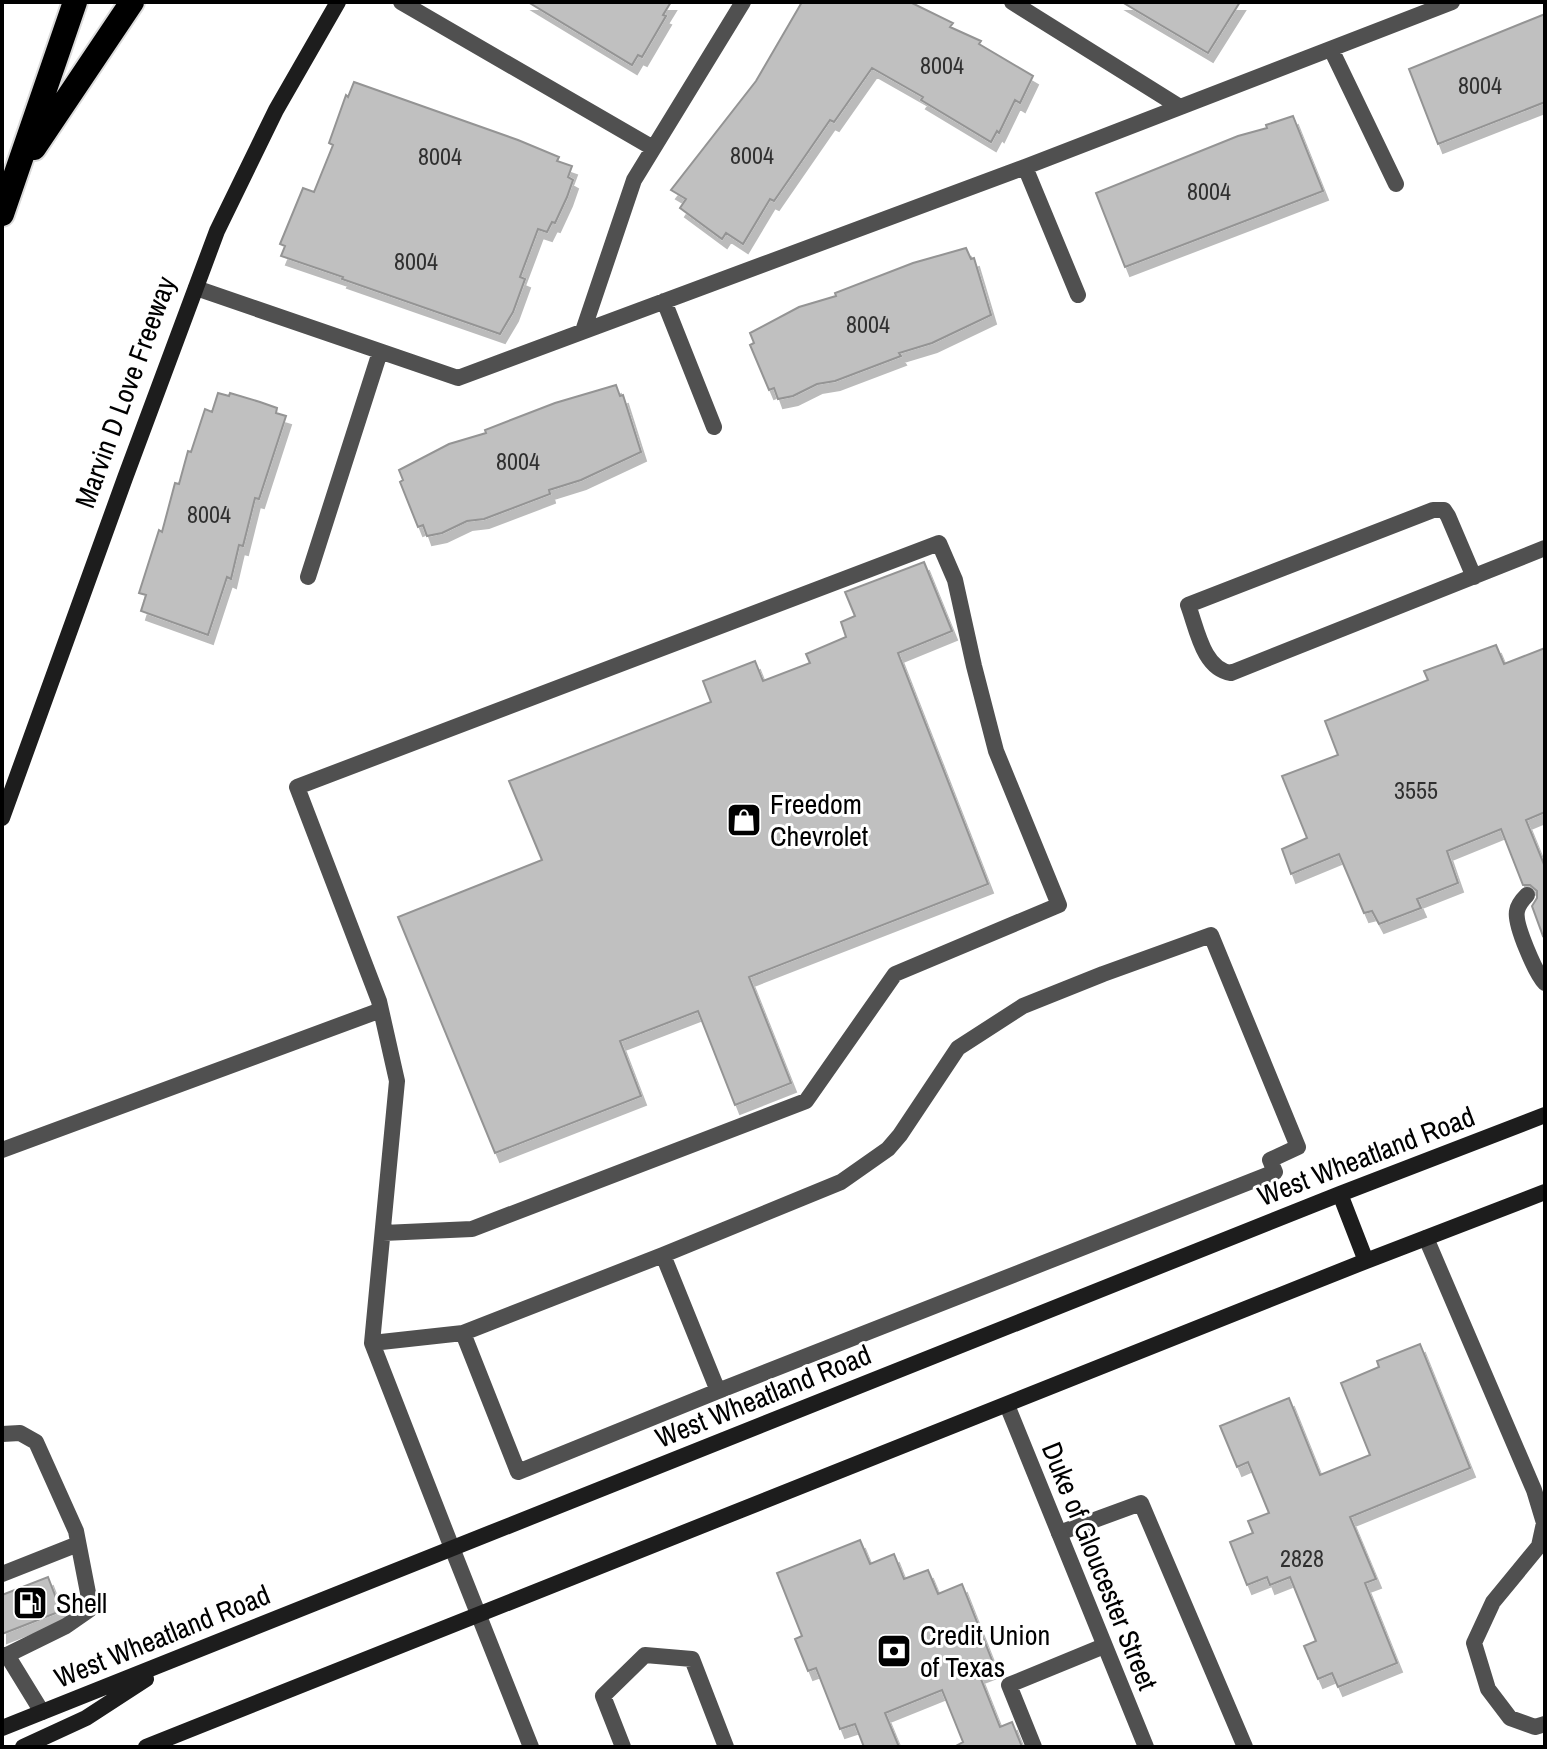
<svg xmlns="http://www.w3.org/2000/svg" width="1547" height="1749" font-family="'Archivo Narrow',sans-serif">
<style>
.building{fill:#c0c0c0;stroke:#949494;stroke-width:2;filter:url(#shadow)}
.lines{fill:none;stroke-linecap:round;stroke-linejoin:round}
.motorway-casing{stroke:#dbdbdb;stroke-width:28}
.service{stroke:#505050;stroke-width:16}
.minor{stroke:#505050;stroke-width:16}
.secondary{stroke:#1d1d1d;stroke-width:16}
.motorway{stroke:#000;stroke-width:24}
.labels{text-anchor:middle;stroke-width:6;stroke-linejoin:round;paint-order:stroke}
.number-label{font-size:24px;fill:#303030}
.street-label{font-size:28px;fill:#000;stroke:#fff}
.poi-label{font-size:28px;fill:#000;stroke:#fff;text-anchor:start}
</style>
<defs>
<filter id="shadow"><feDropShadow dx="5" dy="9" stdDeviation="0" flood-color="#0004"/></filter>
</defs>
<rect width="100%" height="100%" fill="#fff"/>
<!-- building -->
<path class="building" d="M 528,2 L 671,2 L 663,15 L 666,16 L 642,57 L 638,55 L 632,65 Z
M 802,2 L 910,2 L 953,23 L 950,27 L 981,41 L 979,44 L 1033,76 L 1020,103 L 1015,100 L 999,133 L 997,131 L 991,142 L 921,100 L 923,97 L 872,68 L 834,122 L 830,120 L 774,201 L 770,199 L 743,244 L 726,233 L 722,239 L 680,208 L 686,199 L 671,190 L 756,81 Z
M 1122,2 L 1240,2 L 1208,53 Z
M 1545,14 L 1545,102 L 1438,144 L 1409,69 Z
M 354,82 L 518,140 L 559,157 L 557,161 L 572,166 L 568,177 L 573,180 L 567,197 L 555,223 L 552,222 L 547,232 L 538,229 L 520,277 L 525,279 L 513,312 L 500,334 L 342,279 L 343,277 L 281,256 L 285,246 L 280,244 L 303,188 L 314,192 L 333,145 L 329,143 L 346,95 L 348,97 Z
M 1293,116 L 1323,191 L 1125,267 L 1096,193 L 1238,136 L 1267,128 L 1266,125 Z
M 966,248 L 971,259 L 974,258 L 991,315 L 932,343 L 899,353 L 901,356 L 835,381 L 817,384 L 793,396 L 778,399 L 774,388 L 769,390 L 750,345 L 754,343 L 750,333 L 799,307 L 836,296 L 835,293 L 913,263 Z
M 616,385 L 620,396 L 623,395 L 641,452 L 581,480 L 549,490 L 550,494 L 484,519 L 467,521 L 442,533 L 427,536 L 423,525 L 418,527 L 400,482 L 403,480 L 399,470 L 449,444 L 486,433 L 485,430 L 555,403 Z
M 218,393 L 229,396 L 230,393 L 260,402 L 277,408 L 276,413 L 286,416 L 259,499 L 255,498 L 243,546 L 239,545 L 231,579 L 227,577 L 208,635 L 141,611 L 146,595 L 139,593 L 159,530 L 162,532 L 175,483 L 179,484 L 188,451 L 191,452 L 205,409 L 212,412 Z
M 924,562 L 952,631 L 898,653 L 988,884 L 749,977 L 791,1083 L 735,1105 L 698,1011 L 620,1041 L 641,1096 L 495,1153 L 398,917 L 542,860 L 509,781 L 711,702 L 703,681 L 755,661 L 763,681 L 810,663 L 806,654 L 846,637 L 841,622 L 855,616 L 845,592 Z
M 1496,645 L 1504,664 L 1545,648 L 1545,812 L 1526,820 L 1545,867 L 1545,935 L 1543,936 L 1532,906 L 1537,898 L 1537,891 L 1530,885 L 1523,885 L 1501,829 L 1447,851 L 1458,883 L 1417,899 L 1421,908 L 1379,924 L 1372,911 L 1364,913 L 1339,854 L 1291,874 L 1282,849 L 1307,838 L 1282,776 L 1338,755 L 1325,721 L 1428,680 L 1424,671 Z
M 1420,1344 L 1470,1468 L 1350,1517 L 1376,1579 L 1365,1583 L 1397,1663 L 1338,1687 L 1332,1673 L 1318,1679 L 1304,1646 L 1316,1641 L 1290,1577 L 1270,1585 L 1267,1577 L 1247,1585 L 1230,1542 L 1253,1533 L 1248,1521 L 1269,1513 L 1248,1462 L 1237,1467 L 1220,1426 L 1289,1398 L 1320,1475 L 1370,1455 L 1341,1383 L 1379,1367 L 1377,1361 Z
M 860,1540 L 870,1564 L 894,1554 L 904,1579 L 928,1570 L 938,1594 L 962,1584 L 995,1668 L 979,1674 L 1000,1727 L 1012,1722 L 1022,1747 L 954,1747 L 963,1742 L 942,1690 L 885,1713 L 899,1747 L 864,1747 L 855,1724 L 840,1729 L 816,1668 L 808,1671 L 795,1639 L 802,1636 L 777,1573 Z
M 48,1577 L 61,1611 L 2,1634 L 2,1595 Z"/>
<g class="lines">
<!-- motorway casing -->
<g class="motorway-casing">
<path id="motorway" d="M 34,148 L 132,2
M 2,214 L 75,2"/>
</g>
<!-- service -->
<path class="service" d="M 401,2 L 653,148
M 1012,2 L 1180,107
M 1331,49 L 1396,184
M 1025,167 L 1078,295
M 196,288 L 458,378 L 1025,167 L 1452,2
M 664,301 L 714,427
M 583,331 L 634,180 L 743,2
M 308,577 L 380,352
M 1474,577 L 1448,516 L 1444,510 L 1433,510 L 1188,605 C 1197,629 1203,669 1231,673 L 1545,548
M 1527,895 C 1523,899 1518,905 1517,911 C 1514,924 1536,974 1545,983
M 2,1150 L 381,1010
M 383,1233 L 472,1229 L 806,1101 L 895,974 L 1059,905 L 996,751 L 974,666 L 955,580 L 939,543 L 297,787 L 379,1001 L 397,1081 L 372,1343 L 452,1548
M 1426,1238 L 1534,1490 L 1544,1523 L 1539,1546 L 1493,1602 L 1474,1643 L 1488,1689 L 1510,1718 L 1535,1727 L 1545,1724
M 663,1255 L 718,1391
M 372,1343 L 463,1333 L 663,1255 L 841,1182 L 888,1149 L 900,1135 L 958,1048 L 1023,1006 L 1103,974 L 1211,935 L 1298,1147 L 1270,1160 L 1275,1172 L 718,1391 L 518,1472 L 463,1333
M 2,1434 L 20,1433 L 36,1442 L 76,1531 L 89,1598 L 89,1610 L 66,1626 L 7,1655
M 1059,1533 L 1141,1503 L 1245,1747
M 2,1574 L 78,1544
M 2,1655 L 7,1655 L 42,1712
M 623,1747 L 603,1696 L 645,1655 L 692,1659 L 726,1747
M 1034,1747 L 1009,1685 L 1104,1646"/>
<!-- minor -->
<path class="minor" d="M 1007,1405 L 1146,1747
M 452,1548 L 531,1747"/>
<!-- secondary -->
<path class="secondary" d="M 2,818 L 125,478 L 217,231 L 276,110 L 338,2
M 1340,1194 L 1366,1261
M 2,1728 L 1340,1194 L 1545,1115
M 23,1747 L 86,1718 L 146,1679
M 146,1747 L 1366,1261 L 1545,1192"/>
<!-- motorway -->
<use href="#motorway" class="motorway"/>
</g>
<!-- icons -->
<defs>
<g id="shop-square" transform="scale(1.8)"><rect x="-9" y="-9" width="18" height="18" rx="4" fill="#000" stroke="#fff"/><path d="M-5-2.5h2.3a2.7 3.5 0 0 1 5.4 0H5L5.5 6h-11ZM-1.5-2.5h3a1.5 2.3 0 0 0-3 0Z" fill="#fff"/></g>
<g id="fuel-square" transform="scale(1.8)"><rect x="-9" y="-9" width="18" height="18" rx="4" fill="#000" stroke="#fff"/><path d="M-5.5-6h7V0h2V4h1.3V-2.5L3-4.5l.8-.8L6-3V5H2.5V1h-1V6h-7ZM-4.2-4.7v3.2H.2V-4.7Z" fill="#fff"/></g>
<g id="bank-square" transform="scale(1.8)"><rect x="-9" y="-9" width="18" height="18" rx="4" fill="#000" stroke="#fff"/><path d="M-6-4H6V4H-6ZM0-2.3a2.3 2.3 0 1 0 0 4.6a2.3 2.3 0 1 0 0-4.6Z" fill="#fff"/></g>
</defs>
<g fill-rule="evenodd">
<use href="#shop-square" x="744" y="820"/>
<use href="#fuel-square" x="30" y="1603"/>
<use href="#bank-square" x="894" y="1651"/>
</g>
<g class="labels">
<!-- number labels -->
<g class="number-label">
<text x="942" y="74">8004</text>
<text x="1480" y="94">8004</text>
<text x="752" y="164">8004</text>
<text x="440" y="165">8004</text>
<text x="1209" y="200">8004</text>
<text x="416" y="270">8004</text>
<text x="868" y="333">8004</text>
<text x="518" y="470">8004</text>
<text x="209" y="523">8004</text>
<text x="1416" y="799">3555</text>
<text x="1302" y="1567">2828</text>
</g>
<!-- street labels -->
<g class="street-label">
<text transform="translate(125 392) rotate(-70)" y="10">Marvin D Love Freeway</text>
<text transform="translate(1366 1156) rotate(-21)" y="10">West Wheatland Road</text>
<text transform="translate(763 1396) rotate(-22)" y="10">West Wheatland Road</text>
<text transform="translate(1100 1566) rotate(68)" y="10">Duke of Gloucester Street</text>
<text transform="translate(162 1636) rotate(-22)" y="10">West Wheatland Road</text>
</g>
<!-- poi labels -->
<g class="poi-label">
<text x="770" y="814">Freedom<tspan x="770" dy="32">Chevrolet</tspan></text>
<text x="56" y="1613">Shell</text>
<text x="920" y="1645">Credit Union<tspan x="920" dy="32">of Texas</tspan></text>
</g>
</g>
<!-- border -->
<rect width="1547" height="1749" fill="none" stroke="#000000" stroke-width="8"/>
</svg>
